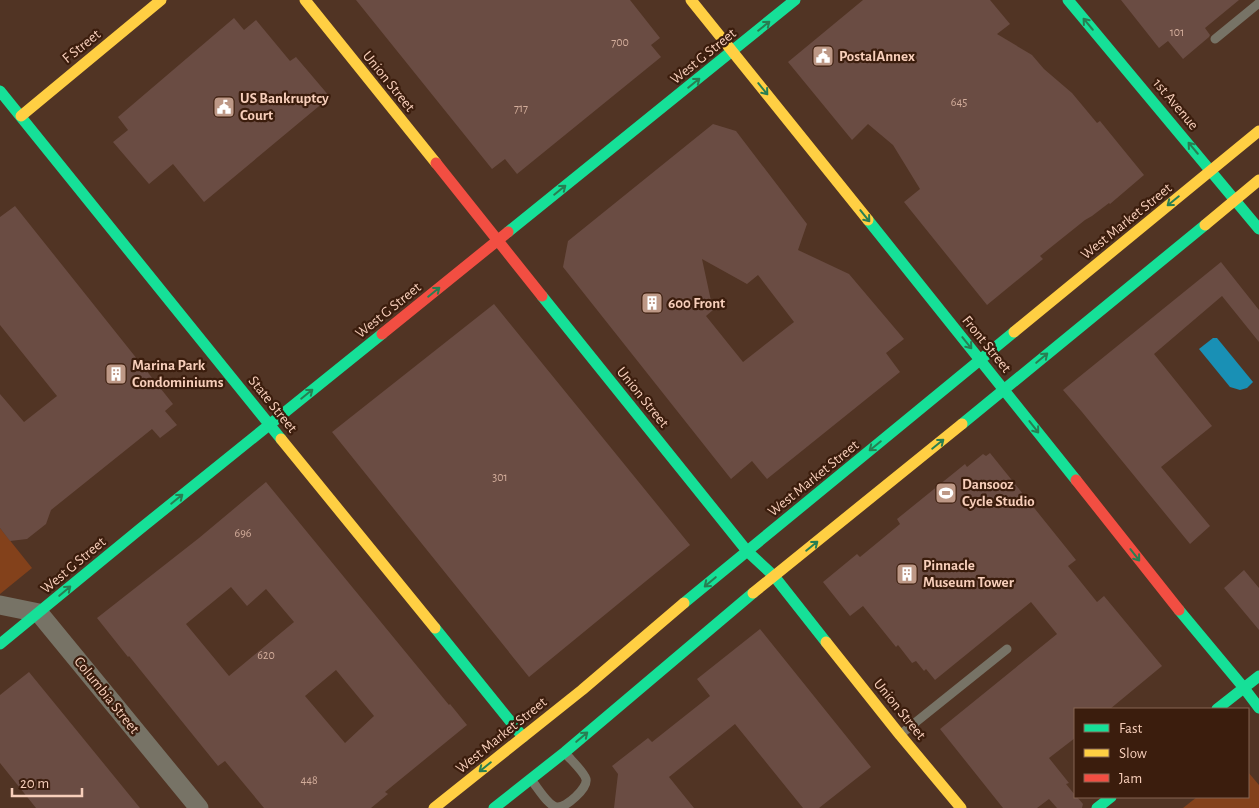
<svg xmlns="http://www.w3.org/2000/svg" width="1259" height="808" font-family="'Alegreya Sans',sans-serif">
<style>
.green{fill:#83411b}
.water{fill:#1990b5}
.building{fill:#6a4c43;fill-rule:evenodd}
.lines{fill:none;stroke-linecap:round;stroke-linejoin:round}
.lane{stroke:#777366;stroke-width:9}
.street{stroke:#777366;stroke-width:19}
.fast{stroke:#16e098;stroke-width:11}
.slow{stroke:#ffcf43;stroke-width:11}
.jam{stroke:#f24e42;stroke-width:11}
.oneway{stroke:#287e52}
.labels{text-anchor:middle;stroke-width:4.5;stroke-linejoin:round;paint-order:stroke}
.number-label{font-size:12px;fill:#d4ae9c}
.street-label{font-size:15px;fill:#f7ceba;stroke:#3b1d0d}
.poi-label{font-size:15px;font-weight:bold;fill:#f7ceba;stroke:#3b1d0d;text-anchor:start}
</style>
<rect width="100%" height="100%" fill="#513424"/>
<!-- green -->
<path class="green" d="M 0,528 L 32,568 L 0,594 Z
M 1248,772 L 1259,785 L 1259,808 L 1183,808 L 1197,797 L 1248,797 Z"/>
<!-- water -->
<path class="water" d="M 1213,338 L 1217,338 L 1253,382 L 1247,388 L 1240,390 L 1230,387 L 1199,349 Z"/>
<!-- building -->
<path class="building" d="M 356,0 L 630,0 L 660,38 L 651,45 L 661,57 L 517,174 L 505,159 L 492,169 Z
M 863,0 L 990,0 L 1010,24 L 997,34 L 1032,55 L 1044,69 L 1072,93 L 1097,123 L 1100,121 L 1144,175 L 1110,204 L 1109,203 L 1092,216 L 1085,220 L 1040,256 L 1043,259 L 987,305 L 904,202 L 920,189 L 893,145 L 868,124 L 852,140 L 788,62 Z
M 1121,0 L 1239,0 L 1205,28 L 1210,35 L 1209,37 L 1183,59 L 1168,41 L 1159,48 Z
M 234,18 L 244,30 L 256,20 L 290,61 L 296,57 L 330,97 L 204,202 L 173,164 L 149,184 L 113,142 L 128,130 L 118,117 Z
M 713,124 L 736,131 L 807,224 L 798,250 L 849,274 L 904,339 L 886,353 L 900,372 L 767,479 L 752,461 L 731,479 L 563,267 L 568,241 ZM 702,259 L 747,284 L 758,275 L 794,322 L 743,362 L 706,316 L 713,310 Z
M 15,206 L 173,404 L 165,411 L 177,425 L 160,438 L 152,429 L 51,510 L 46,524 L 27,539 L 10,541 L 0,528 L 0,394 L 24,422 L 57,396 L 0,325 L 0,217 Z
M 1221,262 L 1259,310 L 1259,342 L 1222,296 L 1154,354 L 1212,426 L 1161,467 L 1210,526 L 1190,544 L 1082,412 L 1063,390 Z
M 494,304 L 690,545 L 529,677 L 332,432 Z
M 990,453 L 1076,560 L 1068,566 L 1097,602 L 1104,596 L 1162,666 L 1110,709 L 1075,709 L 1075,738 L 1049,758 L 1069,783 L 1066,784 L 1075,795 L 1075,797 L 1077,797 L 1083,804 L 1082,808 L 1057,808 L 1049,799 L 1037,808 L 1003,808 L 940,729 L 1057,634 L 1031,602 L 935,680 L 926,669 L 924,671 L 916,661 L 912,663 L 898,645 L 896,647 L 863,606 L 850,616 L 823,582 L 857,554 L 860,557 L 877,543 L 900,524 L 897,519 L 965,464 L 967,467 L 983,454 L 986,456 Z
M 266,482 L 449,705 L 450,704 L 467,725 L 385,792 L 388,794 L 371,808 L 264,808 L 225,761 L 218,766 L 129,656 L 128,657 L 97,618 L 199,538 ZM 231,587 L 247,606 L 266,589 L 294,622 L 229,676 L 186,624 ZM 336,670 L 374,716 L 345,743 L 305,696 Z
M 1244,570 L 1259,588 L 1259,630 L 1224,588 Z
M 760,629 L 871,767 L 819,808 L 803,808 L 735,724 L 669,777 L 694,808 L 614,808 L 618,774 L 612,766 L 648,738 L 652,742 L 710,696 L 697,679 Z
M 29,672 L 140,808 L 36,808 L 0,763 L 0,695 Z"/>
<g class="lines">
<!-- lane -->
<path class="lane" d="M 1215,39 L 1259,3
M 901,734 L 1007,649
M 532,781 C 538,788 548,806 557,807 C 566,808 588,788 586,779 C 584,772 571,760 566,754"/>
<!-- street -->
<path class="street" d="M 0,605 L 39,613 L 199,808"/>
<!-- fast -->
<path class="fast" d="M 1068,0 L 1259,229
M 0,91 L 281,439
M 868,220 L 1076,480
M 508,232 L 795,0
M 542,296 L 747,551 L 774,576 L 826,642
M 962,424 L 1205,225
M 684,603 L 1014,332
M 1179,610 L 1244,688 L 1259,708
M 435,628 L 523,737
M 0,644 L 140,529 L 382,334
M 1217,709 L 1259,676
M 494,808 L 565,752 L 753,593
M 1097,808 L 1111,797"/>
<!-- slow -->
<path class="slow" d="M 305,0 L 436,163
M 691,0 L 868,220
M 21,116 L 161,0
M 1205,225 L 1259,180
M 1014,332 L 1259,131
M 281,439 L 435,628
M 753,593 L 962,424
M 826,642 L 900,735 L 961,808
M 434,808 L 582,690 L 684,603"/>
<!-- jam -->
<path class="jam" d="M 436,163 L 542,296
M 382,334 L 508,232
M 1076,480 L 1179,610"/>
</g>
<!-- one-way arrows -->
<defs><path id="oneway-shaft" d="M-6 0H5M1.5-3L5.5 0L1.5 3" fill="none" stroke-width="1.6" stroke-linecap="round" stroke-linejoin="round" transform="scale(1.25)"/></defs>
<g class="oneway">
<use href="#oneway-shaft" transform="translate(1088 24) rotate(-130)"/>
<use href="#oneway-shaft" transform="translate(764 26) rotate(-39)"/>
<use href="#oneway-shaft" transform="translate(694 83) rotate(-39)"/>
<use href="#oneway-shaft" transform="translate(763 89) rotate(51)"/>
<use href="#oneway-shaft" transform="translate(1193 148) rotate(-130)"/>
<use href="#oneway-shaft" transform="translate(560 190) rotate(-39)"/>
<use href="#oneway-shaft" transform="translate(1173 201) rotate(141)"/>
<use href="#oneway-shaft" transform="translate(865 216) rotate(51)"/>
<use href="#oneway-shaft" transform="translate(434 292) rotate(-39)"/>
<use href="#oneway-shaft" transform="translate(967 343) rotate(51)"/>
<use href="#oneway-shaft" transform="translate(1042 358) rotate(-40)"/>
<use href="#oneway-shaft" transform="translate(307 394) rotate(-39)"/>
<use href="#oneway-shaft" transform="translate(1034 427) rotate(52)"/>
<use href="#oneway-shaft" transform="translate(938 444) rotate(-39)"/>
<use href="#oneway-shaft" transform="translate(875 446) rotate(141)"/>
<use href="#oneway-shaft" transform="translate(177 499) rotate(-39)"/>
<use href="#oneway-shaft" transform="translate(812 546) rotate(-39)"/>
<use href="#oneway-shaft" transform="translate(1135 555) rotate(52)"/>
<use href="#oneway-shaft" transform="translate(710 582) rotate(140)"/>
<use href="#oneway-shaft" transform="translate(65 591) rotate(-40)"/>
<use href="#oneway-shaft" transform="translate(582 737) rotate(-40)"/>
<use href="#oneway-shaft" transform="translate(485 767) rotate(141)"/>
</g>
<!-- icons -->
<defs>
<g id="civic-square" transform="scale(1.125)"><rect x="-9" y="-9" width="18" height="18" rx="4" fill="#bd9886" stroke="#3b1d0d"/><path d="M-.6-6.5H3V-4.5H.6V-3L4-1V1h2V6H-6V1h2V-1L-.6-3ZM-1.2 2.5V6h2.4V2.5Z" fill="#fff"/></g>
<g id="building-square" transform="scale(1.125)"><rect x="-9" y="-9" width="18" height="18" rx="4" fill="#bd9886" stroke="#3b1d0d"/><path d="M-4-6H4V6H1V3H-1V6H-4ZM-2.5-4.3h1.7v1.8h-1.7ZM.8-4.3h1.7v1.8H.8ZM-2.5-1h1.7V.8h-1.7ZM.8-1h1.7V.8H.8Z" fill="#fff"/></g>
<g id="stadium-square" transform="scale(1.125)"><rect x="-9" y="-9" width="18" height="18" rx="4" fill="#bd9886" stroke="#3b1d0d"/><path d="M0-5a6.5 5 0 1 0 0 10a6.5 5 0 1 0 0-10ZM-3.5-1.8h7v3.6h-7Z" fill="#fff"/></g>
</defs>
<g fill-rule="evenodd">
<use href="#civic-square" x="823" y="56"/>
<use href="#civic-square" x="224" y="107"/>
<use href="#building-square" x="652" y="303"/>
<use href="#building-square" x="116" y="374"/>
<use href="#stadium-square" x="946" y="493"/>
<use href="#building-square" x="907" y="574"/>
</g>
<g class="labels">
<!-- number labels -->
<g class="number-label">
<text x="1177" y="36">101</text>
<text x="620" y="46">700</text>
<text x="959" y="106">645</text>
<text x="521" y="112">717</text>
<text x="500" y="481">301</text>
<text x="243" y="537">696</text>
<text x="266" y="659">620</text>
<text x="309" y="784">448</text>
</g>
<!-- street labels -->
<g class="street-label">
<text transform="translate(81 46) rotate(-39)" y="5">F Street</text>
<text transform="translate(703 56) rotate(-39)" y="5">West G Street</text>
<text transform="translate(389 81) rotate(51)" y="5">Union Street</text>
<text transform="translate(1176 104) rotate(50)" y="5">1st Avenue</text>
<text transform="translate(1126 221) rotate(-39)" y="5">West Market Street</text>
<text transform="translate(388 310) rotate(-39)" y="5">West G Street</text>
<text transform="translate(987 344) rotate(51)" y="5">Front Street</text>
<text transform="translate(643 397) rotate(51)" y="5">Union Street</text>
<text transform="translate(273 404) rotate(51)" y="5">State Street</text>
<text transform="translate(813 478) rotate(-39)" y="5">West Market Street</text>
<text transform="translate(73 565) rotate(-40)" y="5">West G Street</text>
<text transform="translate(107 695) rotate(51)" y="5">Columbia Street</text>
<text transform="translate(900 709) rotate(51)" y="5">Union Street</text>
<text transform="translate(501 735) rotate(-39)" y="5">West Market Street</text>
</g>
<!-- poi labels -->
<g class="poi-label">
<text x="839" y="61">PostalAnnex</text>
<text x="240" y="103">US Bankruptcy<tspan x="240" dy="17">Court</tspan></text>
<text x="668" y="308">600 Front</text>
<text x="132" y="370">Marina Park<tspan x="132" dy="17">Condominiums</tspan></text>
<text x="962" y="489">Dansooz<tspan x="962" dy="17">Cycle Studio</tspan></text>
<text x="923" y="570">Pinnacle<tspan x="923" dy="17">Museum Tower</tspan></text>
</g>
</g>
<!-- legend -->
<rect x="1074" y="708" width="175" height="90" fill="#3b1d0d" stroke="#866452"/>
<rect x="1084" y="724" width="25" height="8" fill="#16e098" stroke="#866452"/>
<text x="1119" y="733" font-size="15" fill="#f7ceba">Fast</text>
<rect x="1084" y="749" width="25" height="8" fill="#ffcf43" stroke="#866452"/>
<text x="1119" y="758" font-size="15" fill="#f7ceba">Slow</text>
<rect x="1084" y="774" width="25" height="8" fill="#f24e42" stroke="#866452"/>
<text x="1119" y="783" font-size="15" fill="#f7ceba">Jam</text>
<!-- scale -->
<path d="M12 788v8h70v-8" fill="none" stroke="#f7ceba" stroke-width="2.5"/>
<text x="20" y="788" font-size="15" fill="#f7ceba" stroke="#3b1d0d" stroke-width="4" paint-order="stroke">20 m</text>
</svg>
